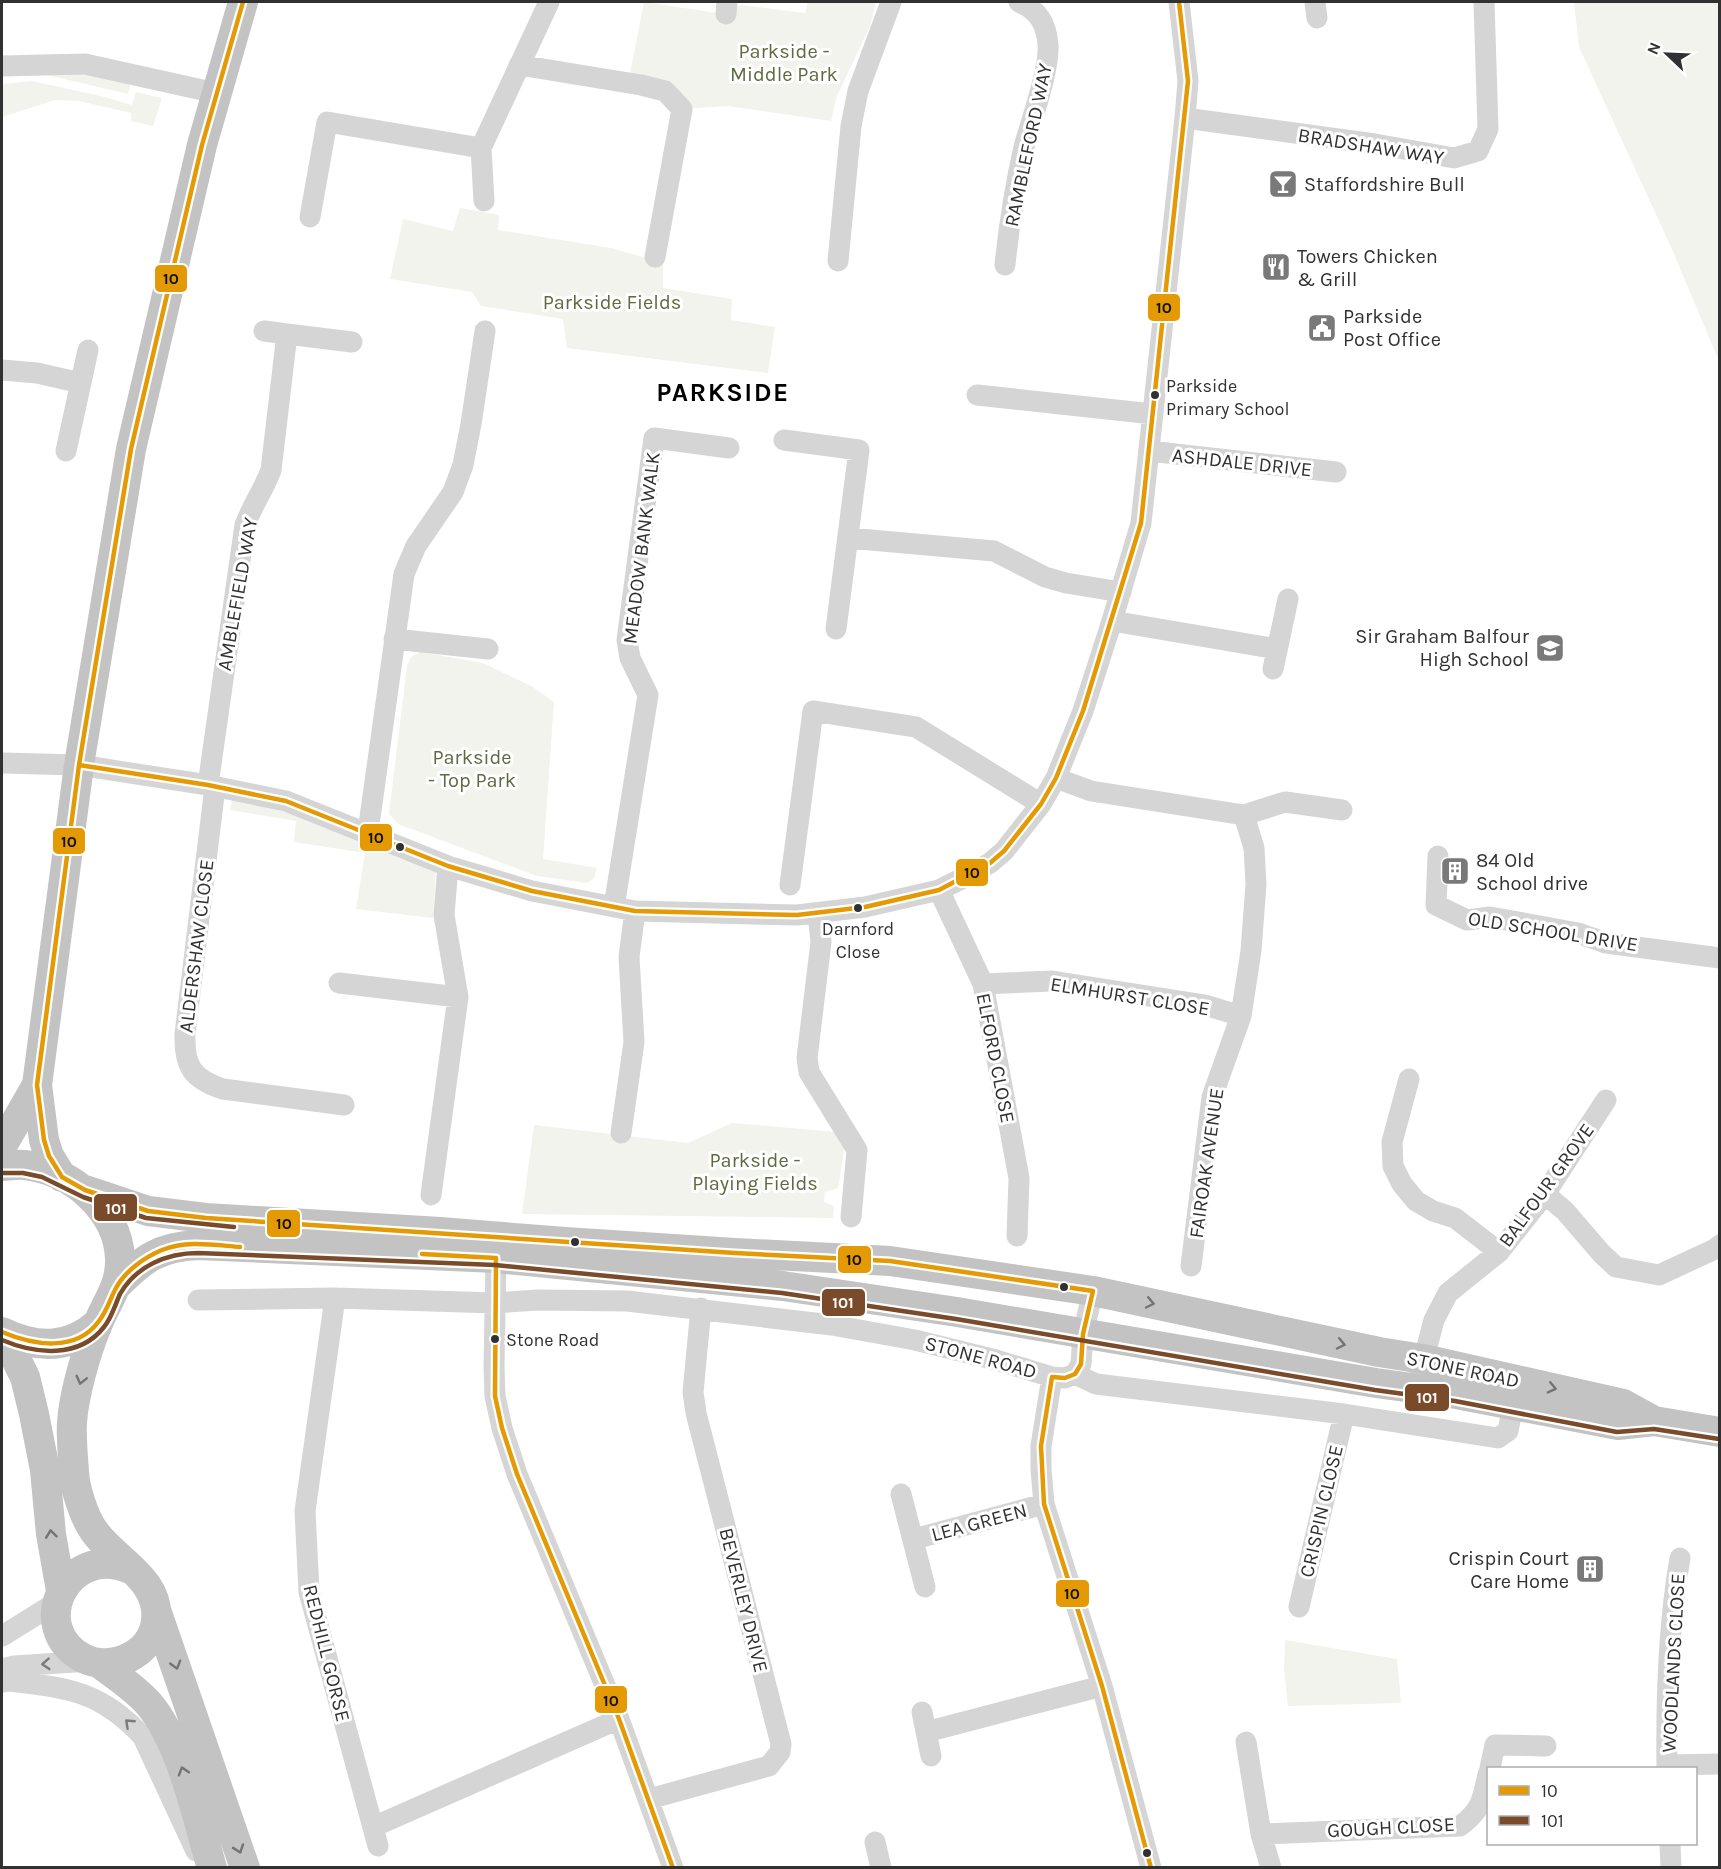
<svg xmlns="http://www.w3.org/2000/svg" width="1721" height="1869" font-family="Karla,sans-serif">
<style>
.green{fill:#f2f3ec}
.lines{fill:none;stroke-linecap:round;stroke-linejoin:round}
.minor{stroke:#d5d5d5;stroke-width:21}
.highway{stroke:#c3c3c3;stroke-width:30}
.bus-1-casing{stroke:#fff;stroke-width:9}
.bus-2-casing{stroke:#fff;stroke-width:9}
.bus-1{stroke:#e39a05;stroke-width:4.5}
.bus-2{stroke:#7a4b2a;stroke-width:4.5}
.oneway{stroke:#737373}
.oneway2{stroke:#7b7b7b}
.bus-dot{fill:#313131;stroke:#fff;stroke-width:2}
.labels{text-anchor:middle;stroke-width:6;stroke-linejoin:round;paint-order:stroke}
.bus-label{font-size:18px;fill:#313131;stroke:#fff;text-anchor:start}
.park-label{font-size:20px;fill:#5d6b40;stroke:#fff}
.street-label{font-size:20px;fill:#313131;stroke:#fff}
.poi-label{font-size:20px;fill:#313131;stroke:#fff;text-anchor:start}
.district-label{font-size:26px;font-weight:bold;letter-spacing:1.5px;fill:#000;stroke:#fff}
.line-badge{stroke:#fff;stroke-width:2}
.badge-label{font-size:16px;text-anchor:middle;font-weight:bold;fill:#fff}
.pale-badge-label{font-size:16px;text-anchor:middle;font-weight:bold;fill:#111}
</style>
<rect width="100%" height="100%" fill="#fff"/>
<!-- green -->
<path class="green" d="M 644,2 L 718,13 L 742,5 L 805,13 L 808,2 L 876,2 L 870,26 L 837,96 L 831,121 L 728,106 L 682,109 L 628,84 Z
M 1574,2 L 1719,2 L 1719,361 L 1671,247 L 1579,47 Z
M 43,74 L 82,74 L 131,82 L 128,94 Z
M 32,81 L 105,97 L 132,105 L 136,92 L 162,98 L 153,126 L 131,121 L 131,113 L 79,101 L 55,100 L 2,117 L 2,84 Z
M 460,208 L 499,215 L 498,230 L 611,248 L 663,263 L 663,288 L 732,299 L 731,320 L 775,327 L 768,373 L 567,348 L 563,319 L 481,306 L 472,292 L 390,279 L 403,219 L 453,231 Z
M 420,652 L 483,663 L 533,687 L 554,702 L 543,859 L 597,868 L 594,878 L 587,883 L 537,876 L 398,824 L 389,814 L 407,665 L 411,657 Z
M 233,797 L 272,802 L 436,870 L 433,918 L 356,909 L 365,853 L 294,842 L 296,821 L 230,810 Z
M 732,1123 L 847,1133 L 838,1188 L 825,1192 L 824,1202 L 834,1206 L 833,1218 L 522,1214 L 534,1125 L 688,1143 Z
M 1285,1640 L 1397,1659 L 1401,1703 L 1288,1706 L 1284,1670 Z"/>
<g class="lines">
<!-- minor -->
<path class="minor" d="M 1315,2 L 1317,18
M 726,14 L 727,2
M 519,65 L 641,85 L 665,91 L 682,109 L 655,257
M 2,66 L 85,64 L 216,93
M 1185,118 L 1375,144 L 1454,158 L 1478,151 L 1488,129 L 1484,2
M 481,148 L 484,201
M 310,217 L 327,122 L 481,148 L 549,2
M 838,261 L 851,126 L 858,91 L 891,2
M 1005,265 C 1009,226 1015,186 1024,147 C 1031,121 1050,69 1048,44 C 1046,23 1038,10 1019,2
M 264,331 L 287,334
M 2,370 L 37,373 L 81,383
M 977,395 L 1153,414
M 784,440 L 859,450 L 836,629
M 66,451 L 88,350
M 1149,451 L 1336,472
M 848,538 L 994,551 L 1045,577 L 1066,583 L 1121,592
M 1112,621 L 1277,649
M 394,639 L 488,649
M 1273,669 L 1288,599
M 2,763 L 79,765 L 208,785 L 286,801 L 448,866 L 532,891 L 635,911 L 797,915 L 865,907 L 939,890 L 963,878 L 990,863 L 1004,851 L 1041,804 L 1056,778 L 1083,711 L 1112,621 L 1141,523 L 1185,118 L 1188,81 L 1179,2
M 1056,778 L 1091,791 L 1244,815 L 1254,848 L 1256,884 L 1251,951 L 1241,1016 L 1212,1097 L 1191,1266
M 208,785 L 245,525 C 252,506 264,489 271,470 L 287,334 L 352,342
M 215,787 L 185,1034 C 184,1066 192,1079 223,1089 L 344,1105
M 1244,815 L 1285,802 L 1342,810
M 368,832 L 404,574 L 416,546 L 453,492 L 463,465 L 471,424 L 485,331
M 1438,856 L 1436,905 L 1467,920 L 1490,917 L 1578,933 L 1606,943 L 1720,958
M 790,885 L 813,711 L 916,727 L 1041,804
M 939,890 L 983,984 L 1019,1178 L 1017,1236
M 614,907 L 648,695 L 630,658 L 627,640 L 654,438 L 729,448
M 818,913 L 821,942 L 807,1058 L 809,1072 L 857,1150 L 851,1217
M 339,983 L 458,997
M 983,984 L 1052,981 L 1205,1005 L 1241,1016
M 1409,1079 L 1392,1142 L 1393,1166 L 1402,1184 L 1416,1201 L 1433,1211 L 1455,1218 L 1499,1252
M 621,1133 L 634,1042 L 629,957 L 635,911
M 1545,1194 L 1565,1211 L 1602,1254 L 1616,1267 L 1659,1275 L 1715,1249 L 1720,1245
M 431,1195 L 458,997 L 444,915 L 448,866
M 496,1258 L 494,1367 L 495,1396 L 502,1428 L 517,1474 L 619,1719 L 673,1868
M 335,1298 L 305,1511 L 309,1592 L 378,1846
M 198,1300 L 335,1298 L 495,1303 L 538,1300 L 627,1301 L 832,1325 L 915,1340 L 996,1360 L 1052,1377 L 1065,1378 L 1075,1374 L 1081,1364 L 1083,1334 L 1093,1291
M 1420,1373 L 1434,1320 L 1448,1293 L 1499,1252 L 1545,1194 L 1606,1100
M 1075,1374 L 1096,1384 L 1344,1414 L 1498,1438 L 1508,1431 L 1513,1405
M 1052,1377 L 1041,1446 L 1041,1469 L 1044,1504 L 1102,1686 L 1151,1868
M 901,1494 L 925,1587
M 914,1539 L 1044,1504
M 1299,1607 L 1344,1414
M 2,1636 L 57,1602
M 2,1669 L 14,1666 L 90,1661
M 2,1682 L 10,1681 C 68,1688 101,1691 143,1737 L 196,1851
M 922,1712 L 931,1756
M 926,1732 L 1102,1686
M 1246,1742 L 1261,1834 L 1271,1868
M 1667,1765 L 1720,1764
M 1490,1768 L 1495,1745 L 1546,1746
M 1667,1768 C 1666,1699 1668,1627 1680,1558
M 649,1799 L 769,1766 L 780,1752 L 781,1744 L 696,1413 L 693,1392 L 701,1308
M 373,1827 L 619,1719
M 1261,1834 L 1460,1826 C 1481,1811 1483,1799 1488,1774
M 875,1842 L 881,1868
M 1670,1844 L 1671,1868"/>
<!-- highway -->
<path class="highway" d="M 2,1146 L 37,1085
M 2,1166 C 9,1166 17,1164 24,1165 C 71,1169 118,1210 120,1258 C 121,1287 106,1302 97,1326 C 86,1352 74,1394 72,1422 C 71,1438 73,1456 74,1472 C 75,1489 84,1517 94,1531 C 115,1561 161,1579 156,1621 C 152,1654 112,1673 83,1658 C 26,1628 67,1542 130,1569
M 62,1177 L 49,1156 L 44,1140 L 37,1085 L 79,765 L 131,449 L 202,145 L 243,2
M 85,1190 L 148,1211 L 206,1218 L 440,1232 L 565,1242 L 735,1253 L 890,1261 L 1093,1291 L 1379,1352 L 1423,1359 L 1623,1404 L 1654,1421
M 117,1285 C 144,1258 159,1247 198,1245 L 496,1258 L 783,1286 L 957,1312 L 1376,1383 L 1456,1394 L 1618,1425 L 1654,1421 L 1720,1432
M 2,1332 C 35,1348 68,1350 97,1324
M 2,1337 L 12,1351 L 25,1377 L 34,1414 L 45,1470 L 51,1534 L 61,1591
M 156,1610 L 245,1868
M 99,1663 C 116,1676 135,1688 149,1704 C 182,1743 197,1818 212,1868"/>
<!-- bus-1 casing -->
<g class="bus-1-casing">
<path id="bus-1" d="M 243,2 L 202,145 L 131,449 L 79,765 L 37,1085 L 44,1140 L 49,1156 L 62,1177 L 85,1190 L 148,1211 L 206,1218 L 735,1253 L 890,1261 L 1093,1291 L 1083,1334 L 1081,1364 L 1075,1374 L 1065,1378 L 1052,1377 L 1041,1446 L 1044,1504 L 1102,1686 L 1151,1868
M 79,765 L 208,785 L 286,801 L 448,866 L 532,891 L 635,911 L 797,915 L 865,907 L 939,890 L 990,863 L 1004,851 L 1041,804 L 1056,778 L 1083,711 L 1141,523 L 1188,81 L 1179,2
M 422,1254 L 496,1258 L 495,1396 L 502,1428 L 517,1474 L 619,1719 L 673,1868
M 2,1332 C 33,1345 76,1353 99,1321 C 107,1311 110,1299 116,1288 C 125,1271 145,1257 162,1250 C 186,1240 214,1245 240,1247"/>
</g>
<!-- bus-2 casing -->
<g class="bus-2-casing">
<path id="bus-2" d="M 2,1173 L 23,1173 L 42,1177 L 83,1197 L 146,1218 L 234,1227
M 2,1340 C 35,1354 79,1359 104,1327 C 112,1317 115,1305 120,1294 C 136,1266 167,1253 198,1253 L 495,1265 L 782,1293 L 956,1319 L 1375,1390 L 1455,1401 L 1617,1432 L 1654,1429 L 1719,1439"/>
</g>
<!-- bus-1 -->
<use href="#bus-1" class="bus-1"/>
<!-- bus-2 -->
<use href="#bus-2" class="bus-2"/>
</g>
<!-- one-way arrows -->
<defs><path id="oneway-chevron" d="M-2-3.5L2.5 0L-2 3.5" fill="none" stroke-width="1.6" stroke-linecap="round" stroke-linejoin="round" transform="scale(1.5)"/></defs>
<g class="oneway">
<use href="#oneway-chevron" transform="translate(1150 1303) rotate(12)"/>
<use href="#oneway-chevron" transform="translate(1341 1344) rotate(12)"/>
<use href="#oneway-chevron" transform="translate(81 1380) rotate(104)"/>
<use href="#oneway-chevron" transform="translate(1552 1388) rotate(13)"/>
<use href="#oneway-chevron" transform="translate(51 1534) rotate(-97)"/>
<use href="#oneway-chevron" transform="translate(176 1665) rotate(74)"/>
<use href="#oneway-chevron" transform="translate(183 1771) rotate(-107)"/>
<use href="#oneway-chevron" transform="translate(239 1849) rotate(71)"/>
</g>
<g class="oneway2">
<use href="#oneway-chevron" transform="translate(46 1664) rotate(176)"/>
<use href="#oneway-chevron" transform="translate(129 1723) rotate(-137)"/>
</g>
<!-- icons -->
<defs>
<g id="bar-square" transform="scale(1.5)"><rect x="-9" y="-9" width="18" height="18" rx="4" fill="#797979" stroke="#fff"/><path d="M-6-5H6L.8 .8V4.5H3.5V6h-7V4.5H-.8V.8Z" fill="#fff"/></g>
<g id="restaurant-square" transform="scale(1.5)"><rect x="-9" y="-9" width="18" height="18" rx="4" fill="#797979" stroke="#fff"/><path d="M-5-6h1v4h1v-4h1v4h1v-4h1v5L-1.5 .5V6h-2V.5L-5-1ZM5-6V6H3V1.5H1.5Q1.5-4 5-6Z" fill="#fff"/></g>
<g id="civic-square" transform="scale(1.5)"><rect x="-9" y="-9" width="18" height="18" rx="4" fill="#797979" stroke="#fff"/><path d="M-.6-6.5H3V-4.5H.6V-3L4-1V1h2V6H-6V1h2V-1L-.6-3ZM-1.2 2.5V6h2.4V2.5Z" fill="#fff"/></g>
<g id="school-square" transform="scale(1.5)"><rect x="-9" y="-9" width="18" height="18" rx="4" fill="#797979" stroke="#fff"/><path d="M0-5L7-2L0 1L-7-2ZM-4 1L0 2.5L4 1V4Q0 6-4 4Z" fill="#fff"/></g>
<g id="building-square" transform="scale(1.5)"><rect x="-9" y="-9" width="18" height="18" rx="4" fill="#797979" stroke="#fff"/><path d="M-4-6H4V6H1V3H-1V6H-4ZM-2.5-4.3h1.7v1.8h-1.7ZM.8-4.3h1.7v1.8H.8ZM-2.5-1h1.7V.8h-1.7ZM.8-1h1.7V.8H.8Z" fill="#fff"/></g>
</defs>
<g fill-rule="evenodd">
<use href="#bar-square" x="1283" y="184"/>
<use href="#restaurant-square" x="1276" y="267"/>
<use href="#civic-square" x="1322" y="328"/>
<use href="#school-square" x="1550" y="648"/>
<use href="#building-square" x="1455" y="871"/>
<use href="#building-square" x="1590" y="1569"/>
</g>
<!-- markers -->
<g class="bus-dot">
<circle cx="1155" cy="395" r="5"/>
<circle cx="400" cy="847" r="5"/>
<circle cx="858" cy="908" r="5"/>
<circle cx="575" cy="1242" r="5"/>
<circle cx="1064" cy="1287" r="5"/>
<circle cx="495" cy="1339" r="5"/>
<circle cx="1147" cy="1853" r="5"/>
</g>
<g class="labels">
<!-- bus labels -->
<g class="bus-label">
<text x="1166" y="392">Parkside<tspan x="1166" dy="23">Primary School</tspan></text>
<text x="858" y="935" text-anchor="middle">Darnford<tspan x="858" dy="23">Close</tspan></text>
<text x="506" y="1346">Stone Road</text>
</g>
<!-- park labels -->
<g class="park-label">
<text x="784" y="58">Parkside -<tspan x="784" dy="23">Middle Park</tspan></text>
<text x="612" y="309">Parkside Fields</text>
<text x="472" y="764">Parkside<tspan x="472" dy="23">- Top Park</tspan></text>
<text x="755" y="1167">Parkside -<tspan x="755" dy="23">Playing Fields</tspan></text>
</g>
<!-- street labels -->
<g class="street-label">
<text transform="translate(1028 145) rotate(-78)" y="7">RAMBLEFORD WAY</text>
<text transform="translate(1371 146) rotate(9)" y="7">BRADSHAW WAY</text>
<text transform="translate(1242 462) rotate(6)" y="7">ASHDALE DRIVE</text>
<text transform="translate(641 548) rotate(-83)" y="7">MEADOW BANK WALK</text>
<text transform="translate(237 594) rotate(-80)" y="7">AMBLEFIELD WAY</text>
<text transform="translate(1553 931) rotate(9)" y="7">OLD SCHOOL DRIVE</text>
<text transform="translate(196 946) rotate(-83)" y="7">ALDERSHAW CLOSE</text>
<text transform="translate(1130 996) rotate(9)" y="7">ELMHURST CLOSE</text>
<text transform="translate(996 1058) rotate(79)" y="7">ELFORD CLOSE</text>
<text transform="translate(1206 1163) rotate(-82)" y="7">FAIROAK AVENUE</text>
<text transform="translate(1546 1185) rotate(-54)" y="7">BALFOUR GROVE</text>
<text transform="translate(981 1357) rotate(15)" y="7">STONE ROAD</text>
<text transform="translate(1463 1369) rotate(12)" y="7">STONE ROAD</text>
<text transform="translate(1321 1511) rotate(-77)" y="7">CRISPIN CLOSE</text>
<text transform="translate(979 1522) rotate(-15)" y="7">LEA GREEN</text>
<text transform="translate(744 1600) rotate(76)" y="7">BEVERLEY DRIVE</text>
<text transform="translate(327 1653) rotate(76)" y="7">REDHILL GORSE</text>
<text transform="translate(1673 1663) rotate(-87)" y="7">WOODLANDS CLOSE</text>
<text transform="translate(1391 1827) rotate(-3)" y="7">GOUGH CLOSE</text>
</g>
<!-- poi labels -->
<g class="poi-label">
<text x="1304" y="191">Staffordshire Bull</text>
<text x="1297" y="263">Towers Chicken<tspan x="1297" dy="23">&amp; Grill</tspan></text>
<text x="1343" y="323">Parkside<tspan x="1343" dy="23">Post Office</tspan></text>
<text x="1529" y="643" text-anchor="end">Sir Graham Balfour<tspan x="1529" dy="23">High School</tspan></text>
<text x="1476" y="867">84 Old<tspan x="1476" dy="23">School drive</tspan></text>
<text x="1569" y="1565" text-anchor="end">Crispin Court<tspan x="1569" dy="23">Care Home</tspan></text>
</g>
<!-- district labels -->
<g class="district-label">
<text x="723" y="401">PARKSIDE</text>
</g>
</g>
<g class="line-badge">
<rect x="154" y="264" width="34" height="29" rx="6" fill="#e39a05"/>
<rect x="1147" y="293" width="34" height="29" rx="6" fill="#e39a05"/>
<rect x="359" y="823" width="34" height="29" rx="6" fill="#e39a05"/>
<rect x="52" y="827" width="34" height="28" rx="6" fill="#e39a05"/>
<rect x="955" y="858" width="34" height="29" rx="6" fill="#e39a05"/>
<rect x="93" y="1193" width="45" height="29" rx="6" fill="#7a4b2a"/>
<rect x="266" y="1209" width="35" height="29" rx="6" fill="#e39a05"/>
<rect x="837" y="1245" width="35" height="29" rx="6" fill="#e39a05"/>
<rect x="821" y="1288" width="45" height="29" rx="6" fill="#7a4b2a"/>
<rect x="1404" y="1383" width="46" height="29" rx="6" fill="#7a4b2a"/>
<rect x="1055" y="1579" width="35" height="29" rx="6" fill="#e39a05"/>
<rect x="594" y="1685" width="34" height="29" rx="6" fill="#e39a05"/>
</g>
<g class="badge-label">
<text x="116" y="1214">101</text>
<text x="843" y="1308">101</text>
<text x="1427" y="1403">101</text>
</g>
<g class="pale-badge-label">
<text x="171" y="284">10</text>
<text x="1164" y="313">10</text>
<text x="376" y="843">10</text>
<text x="69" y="847">10</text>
<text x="972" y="878">10</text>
<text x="284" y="1229">10</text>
<text x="854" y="1265">10</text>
<text x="1072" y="1599">10</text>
<text x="611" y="1706">10</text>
</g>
<!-- border -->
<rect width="1721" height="1869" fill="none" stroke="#313131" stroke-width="6"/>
<!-- legend -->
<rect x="1487" y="1767" width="210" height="78" fill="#ffffff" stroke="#adadad" stroke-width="1.5"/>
<rect x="1499" y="1786" width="30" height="9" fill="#e39a05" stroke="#adadad" stroke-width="1.5"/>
<text x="1541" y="1797" font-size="18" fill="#313131">10</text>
<rect x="1499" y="1816" width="30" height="9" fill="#7a4b2a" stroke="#adadad" stroke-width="1.5"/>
<text x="1541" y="1827" font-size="18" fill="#313131">101</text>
<!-- north arrow -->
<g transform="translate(1667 54) rotate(293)" stroke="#ffffff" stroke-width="4.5" paint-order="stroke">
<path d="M0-4.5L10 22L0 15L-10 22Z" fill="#313131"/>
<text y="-9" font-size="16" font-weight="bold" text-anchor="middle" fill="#313131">N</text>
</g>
</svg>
